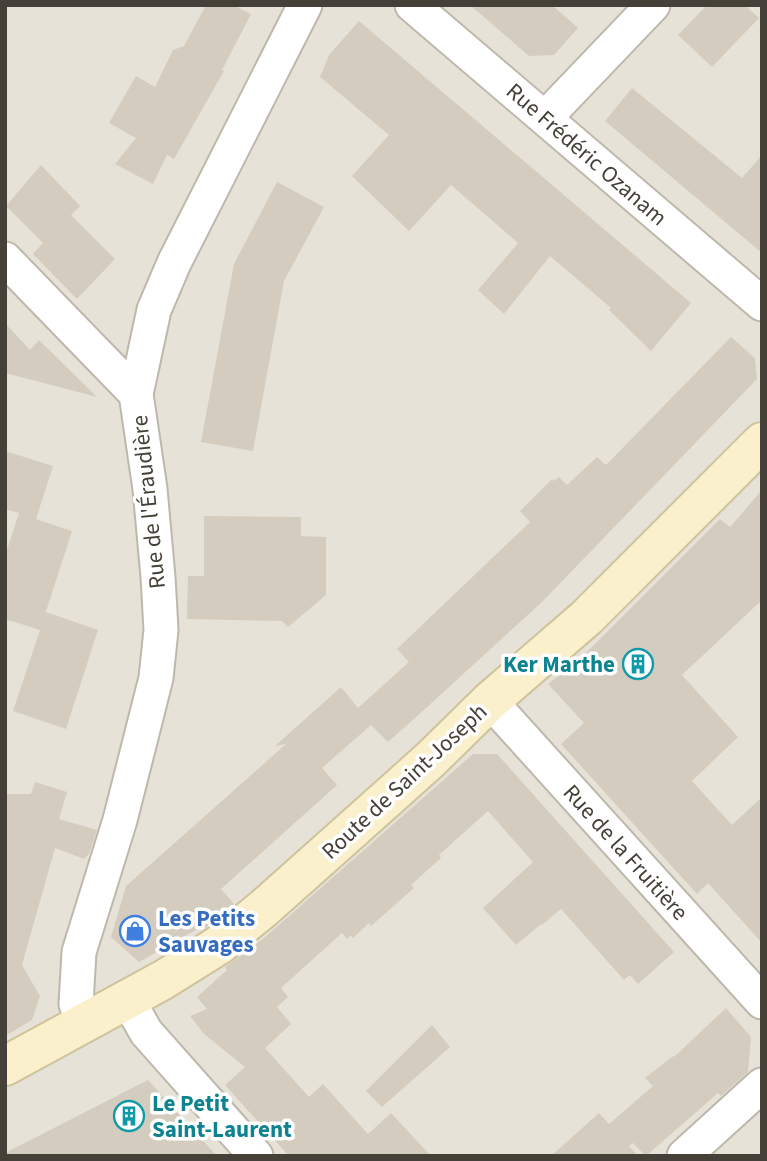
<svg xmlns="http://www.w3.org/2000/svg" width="767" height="1161" font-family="'Source Sans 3',sans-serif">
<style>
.residential{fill:#e7e2d7}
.building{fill:#d4ccbf}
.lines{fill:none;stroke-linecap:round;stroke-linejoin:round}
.street-casing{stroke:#beb8ac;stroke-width:37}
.secondary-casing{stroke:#cfc39c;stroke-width:42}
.street{stroke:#fff;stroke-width:33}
.secondary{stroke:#faf0cb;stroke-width:38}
.labels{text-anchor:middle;stroke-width:7;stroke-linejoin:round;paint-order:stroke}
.street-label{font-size:23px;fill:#464138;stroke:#fff}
.culture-label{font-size:23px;font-weight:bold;fill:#0d838f;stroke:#fff;text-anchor:end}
.shop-label{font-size:23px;font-weight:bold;fill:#366cbe;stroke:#fff;text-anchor:start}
</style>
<rect width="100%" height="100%" fill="#f3f0e9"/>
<!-- residential -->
<path class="residential" d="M 5,5 L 762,5 L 762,1156 L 5,1156 Z"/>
<!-- building -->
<path class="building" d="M 206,5 L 233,5 L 251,14 L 222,70 L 224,71 L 174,159 L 167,155 L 153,184 L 115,164 L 136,138 L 109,123 L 136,76 L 155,87 L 173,50 L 184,46 Z
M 470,5 L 552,5 L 578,28 L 554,55 L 529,56 Z
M 707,5 L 745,5 L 759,18 L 712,67 L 678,35 Z
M 359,21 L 691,303 L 651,351 L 609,310 L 611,308 L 550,256 L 504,314 L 478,290 L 518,243 L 451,185 L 409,231 L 352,176 L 389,135 L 320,77 L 329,55 Z
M 632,88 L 742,178 L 762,155 L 762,253 L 605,121 Z
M 41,165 L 80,206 L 71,215 L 115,259 L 77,299 L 33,254 L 43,243 L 6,206 Z
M 277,182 L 324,207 L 284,281 L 253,451 L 201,442 L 234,264 Z
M 5,323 L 30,350 L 39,340 L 97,397 L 5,373 Z
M 731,337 L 755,358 L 757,379 L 542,602 L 425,709 L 388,742 L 371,725 L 322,768 L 337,785 L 221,889 L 234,904 L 203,930 L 201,927 L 139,962 L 111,937 L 126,886 L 286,744 L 275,746 L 341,687 L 358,708 L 409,662 L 397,649 L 530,522 L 520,511 L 552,479 L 554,481 L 559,477 L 567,485 L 597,457 L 606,465 Z
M 5,451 L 53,466 L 36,519 L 72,531 L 40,630 L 5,619 L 5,556 L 19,513 L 5,509 Z
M 762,490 L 762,600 L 682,675 L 738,737 L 692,781 L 732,825 L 762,797 L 762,943 L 708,883 L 697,894 L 561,744 L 584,723 L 548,684 L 576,663 L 720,519 L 730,527 Z
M 204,516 L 301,517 L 301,536 L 326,537 L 326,595 L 288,627 L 282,621 L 187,619 L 188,576 L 204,576 Z
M 46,612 L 98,630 L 66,729 L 13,711 Z
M 473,754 L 497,754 L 674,952 L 638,984 L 630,975 L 624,980 L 561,909 L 542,925 L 541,924 L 516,945 L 483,908 L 533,862 L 488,811 L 439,855 L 441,858 L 411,885 L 414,888 L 371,926 L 369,923 L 353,938 L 351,935 L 347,939 L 342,933 L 281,988 L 288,997 L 277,1007 L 291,1024 L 265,1048 L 309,1097 L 323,1084 L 368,1134 L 391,1113 L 431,1156 L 289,1156 L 225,1085 L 245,1067 L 204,1034 L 190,1016 L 207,1009 L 197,997 L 227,970 L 225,967 L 264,938 Z
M 35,782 L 67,792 L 59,819 L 97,830 L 89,854 L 84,859 L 55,848 L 22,965 L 40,996 L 32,1020 L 5,1036 L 5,794 L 31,794 Z
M 726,1008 L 751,1037 L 748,1072 L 721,1096 L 718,1093 L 646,1156 L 633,1143 L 629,1146 L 638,1156 L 551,1156 L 599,1113 L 609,1124 L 653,1086 L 645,1078 L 673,1056 L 674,1057 Z
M 432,1025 L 450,1047 L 382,1107 L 366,1091 Z
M 148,1080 L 217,1156 L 5,1156 L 5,1153 Z"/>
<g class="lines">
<!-- street casing -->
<g class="street-casing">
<path id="street" d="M 412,5 L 762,304
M 545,118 L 653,5
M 5,259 L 136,394
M 490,701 L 762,1002
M 128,1000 L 146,1032 L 256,1156
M 83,1024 L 76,1004 L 79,952 L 120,820 L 156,678 L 161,630 L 158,577 L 150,489 L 136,394 L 154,310 L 174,263 L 305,5
M 684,1156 L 762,1085"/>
</g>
<!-- secondary casing -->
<g class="secondary-casing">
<path id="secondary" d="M 5,1066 L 163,980 L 219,945 L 264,908 L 355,827 L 431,759 L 490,701 L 586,618 L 762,442"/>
</g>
<!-- street -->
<use href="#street" class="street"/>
<!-- secondary -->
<use href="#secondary" class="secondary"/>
</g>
<!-- icons -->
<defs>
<g id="building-ring" transform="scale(1.575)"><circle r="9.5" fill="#fff" stroke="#0f9aa8" stroke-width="1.5"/><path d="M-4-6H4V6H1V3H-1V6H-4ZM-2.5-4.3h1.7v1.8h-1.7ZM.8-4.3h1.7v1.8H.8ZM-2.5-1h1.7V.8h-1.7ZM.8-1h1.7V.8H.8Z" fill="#0f9aa8"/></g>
<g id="shop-ring" transform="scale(1.575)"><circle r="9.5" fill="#fff" stroke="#3f7fe0" stroke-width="1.5"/><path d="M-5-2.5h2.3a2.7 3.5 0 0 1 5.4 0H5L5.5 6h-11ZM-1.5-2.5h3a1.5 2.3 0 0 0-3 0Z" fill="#3f7fe0"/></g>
</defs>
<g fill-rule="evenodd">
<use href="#building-ring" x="638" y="664"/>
<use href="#shop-ring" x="135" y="931"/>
<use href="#building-ring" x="129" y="1116"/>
</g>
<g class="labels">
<!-- street labels -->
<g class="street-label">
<text transform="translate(587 154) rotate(41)" y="8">Rue Frédéric Ozanam</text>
<text transform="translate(148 502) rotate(-96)" y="8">Rue de l'Éraudière</text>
<text transform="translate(404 781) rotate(-43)" y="8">Route de Saint-Joseph</text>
<text transform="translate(626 852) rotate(48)" y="8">Rue de la Fruitière</text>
</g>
<!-- culture labels -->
<g class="culture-label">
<text x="615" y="672">Ker Marthe</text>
<text x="152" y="1111" text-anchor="start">Le Petit<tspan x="152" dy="26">Saint-Laurent</tspan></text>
</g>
<!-- shop labels -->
<g class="shop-label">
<text x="158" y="926">Les Petits<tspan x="158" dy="26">Sauvages</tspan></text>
</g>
</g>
<!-- border -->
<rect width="767" height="1161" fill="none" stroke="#464138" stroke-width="14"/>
</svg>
